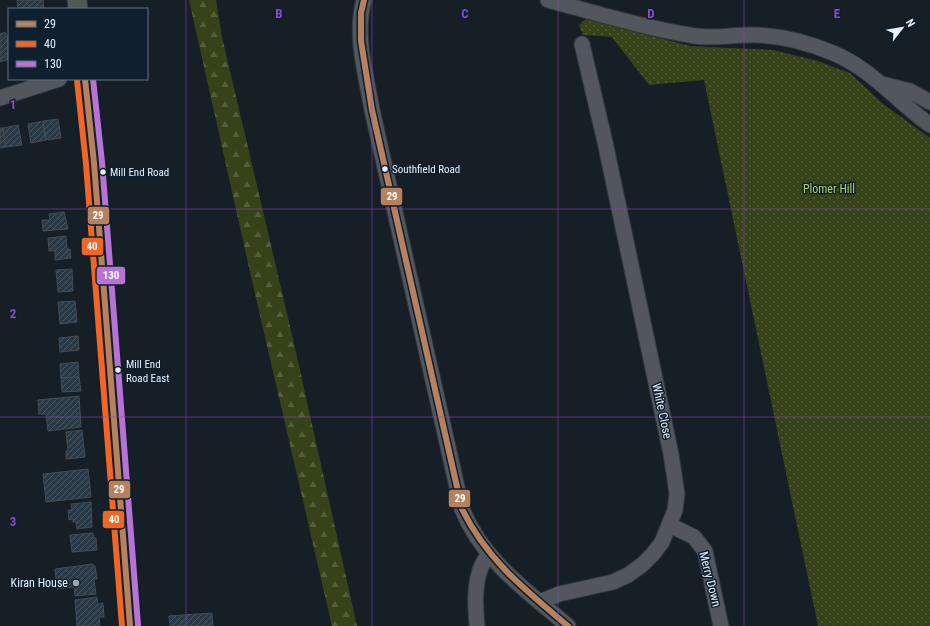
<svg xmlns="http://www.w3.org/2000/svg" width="930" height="626" font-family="'Roboto Condensed',sans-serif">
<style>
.forest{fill:url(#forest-firs)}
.park{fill:url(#park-dots)}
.building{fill:url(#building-hatch);stroke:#444b52}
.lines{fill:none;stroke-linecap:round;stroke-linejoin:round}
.minor-casing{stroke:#31373d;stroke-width:17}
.major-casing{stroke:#31373d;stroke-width:21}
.minor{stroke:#51575d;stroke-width:15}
.major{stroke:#525853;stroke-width:19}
.bus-1-casing{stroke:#0f1f2d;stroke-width:9}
.bus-2-casing{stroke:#0f1f2d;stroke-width:9}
.bus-3-casing{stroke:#0f1f2d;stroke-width:9}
.bus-1{stroke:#b6815c;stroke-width:6}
.bus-2{stroke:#f26522;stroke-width:6}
.bus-3{stroke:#b673d3;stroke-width:6}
.grid{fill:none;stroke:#8b4ac8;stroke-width:1;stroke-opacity:0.55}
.bus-dot{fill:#e7f1fb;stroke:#0f1f2d;stroke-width:1.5}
.poi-dot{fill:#9ea7b0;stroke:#0f1f2d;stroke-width:1.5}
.labels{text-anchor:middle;stroke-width:3;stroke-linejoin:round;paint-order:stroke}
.bus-label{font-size:11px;fill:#e7f1fb;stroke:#0f1f2d;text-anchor:start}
.park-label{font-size:12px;fill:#b1ce6c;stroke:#0f1f2d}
.street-label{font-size:12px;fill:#e7f1fb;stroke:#0f1f2d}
.poi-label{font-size:12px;fill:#e7f1fb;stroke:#0f1f2d;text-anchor:end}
.grid-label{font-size:13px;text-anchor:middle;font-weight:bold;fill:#8b4ac8;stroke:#0f1f2d;stroke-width:3;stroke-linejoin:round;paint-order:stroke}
.line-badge{stroke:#0f1f2d;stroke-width:1.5}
.badge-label{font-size:11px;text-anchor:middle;font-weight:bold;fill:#fff}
</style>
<defs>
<pattern id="forest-firs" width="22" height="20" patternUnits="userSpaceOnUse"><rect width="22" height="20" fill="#364319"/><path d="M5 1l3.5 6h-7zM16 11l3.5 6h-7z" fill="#535f3b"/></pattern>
<pattern id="park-dots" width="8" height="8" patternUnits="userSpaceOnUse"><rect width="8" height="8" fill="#364319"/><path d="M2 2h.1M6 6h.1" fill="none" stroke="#535f3b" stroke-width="1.8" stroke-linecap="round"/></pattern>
<pattern id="building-hatch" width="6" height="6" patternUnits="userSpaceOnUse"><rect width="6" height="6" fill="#293a46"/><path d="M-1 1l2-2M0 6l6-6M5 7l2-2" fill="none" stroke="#485762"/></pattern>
</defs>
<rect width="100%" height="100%" fill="#161e26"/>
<!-- forest -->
<path class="forest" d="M 189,0 L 216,0 L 222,37 L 293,339 L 357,626 L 332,626 L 255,294 Z"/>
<!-- park -->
<path class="park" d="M 586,19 L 690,46 L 773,50 L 818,61 L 850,73 L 882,103 L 930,138 L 930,626 L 818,626 L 704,80 L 649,85 L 612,37 L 583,35 L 579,25 Z"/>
<!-- building -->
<path class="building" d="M 17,0 L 43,0 L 44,9 L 18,9 Z
M 5,32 L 9,41 L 9,59 L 0,62 L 0,34 Z
M 58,119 L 61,138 L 46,140 L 43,121 Z
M 43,121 L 46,140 L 31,143 L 28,124 Z
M 18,125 L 22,145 L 6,147 L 3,128 Z
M 0,128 L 3,128 L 6,147 L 0,148 Z
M 64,212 L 68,229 L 43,231 L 42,220 L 50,220 L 49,214 Z
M 66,236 L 67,249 L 70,249 L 71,258 L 55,260 L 55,251 L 49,251 L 48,238 Z
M 72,269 L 73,291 L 58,292 L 56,270 Z
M 75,301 L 77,322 L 60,324 L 58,302 Z
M 78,336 L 79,350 L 60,352 L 59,338 Z
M 78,362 L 79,377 L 61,378 L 60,364 Z
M 79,377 L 81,391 L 62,392 L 61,378 Z
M 79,396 L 81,427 L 48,431 L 46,414 L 39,414 L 38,400 Z
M 82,430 L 85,457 L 66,459 L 66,451 L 68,451 L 66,432 Z
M 88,469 L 91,497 L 46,502 L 43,474 Z
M 91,502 L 92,527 L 77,529 L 76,522 L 73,522 L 73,519 L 69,520 L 68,510 L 72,510 L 71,504 Z
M 93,533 L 94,538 L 96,538 L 97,550 L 72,552 L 70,535 Z
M 93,564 L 93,566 L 95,566 L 97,579 L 94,579 L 96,594 L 75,596 L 74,587 L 57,589 L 55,569 Z
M 97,597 L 98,604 L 103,603 L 104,617 L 99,617 L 100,626 L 77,626 L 75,600 Z
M 212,613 L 213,626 L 170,626 L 169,616 Z"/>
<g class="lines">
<!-- minor casing -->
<g class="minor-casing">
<path id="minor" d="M 364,0 C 354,35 366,74 372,110 L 462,509 C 483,561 527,591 568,626
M 548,0 C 596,13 645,28 695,36 C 715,39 736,34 756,35 C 782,36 809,43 833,53 C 870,68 897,101 930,125
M 882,84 L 910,91 L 930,102
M 0,98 L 59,79
M 670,525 L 694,537 L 705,551 L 721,626
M 540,602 L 559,594 L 613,582 L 628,575 L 642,565 L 653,554 L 662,542 L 675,510 L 677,494 L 671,454 L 605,142 L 582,44
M 477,626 C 475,603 473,574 488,555"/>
</g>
<!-- major casing -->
<g class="major-casing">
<path id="major" d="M 77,0 L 78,9
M 85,79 L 94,163 L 130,626"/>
</g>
<!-- minor -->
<use href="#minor" class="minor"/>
<!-- major -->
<use href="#major" class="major"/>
<!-- bus-1 casing -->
<g class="bus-1-casing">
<path id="bus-1" d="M 364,0 L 361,13 L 361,41 L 372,110 L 462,509 C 487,560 525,590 568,626
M 85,79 L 94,163 L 130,626"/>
</g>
<!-- bus-2 casing -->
<g class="bus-2-casing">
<path id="bus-2" d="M 77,80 L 86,164 L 122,626"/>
</g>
<!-- bus-3 casing -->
<g class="bus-3-casing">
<path id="bus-3" d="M 93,79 L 102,162 L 138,625"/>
</g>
<!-- bus-1 -->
<use href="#bus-1" class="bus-1"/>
<!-- bus-2 -->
<use href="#bus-2" class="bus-2"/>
<!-- bus-3 -->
<use href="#bus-3" class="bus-3"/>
</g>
<!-- grid -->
<path class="grid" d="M 186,0 L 186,626M 372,0 L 372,626M 558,0 L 558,626M 744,0 L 744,626M 0,209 L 930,209M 0,417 L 930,417"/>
<!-- markers -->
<g class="bus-dot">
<circle cx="385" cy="169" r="3.5"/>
<circle cx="103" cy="172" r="3.5"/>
<circle cx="118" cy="370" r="3.5"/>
</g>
<circle class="poi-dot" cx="76" cy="583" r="4"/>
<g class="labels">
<!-- bus labels -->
<g class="bus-label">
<text x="392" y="173">Southfield Road</text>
<text x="110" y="176">Mill End Road</text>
<text x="126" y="368">Mill End<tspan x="126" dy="14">Road East</tspan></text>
</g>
<!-- park labels -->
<g class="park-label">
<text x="829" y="193">Plomer Hill</text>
</g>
<!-- street labels -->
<g class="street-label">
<text transform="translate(662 411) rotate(78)" y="4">White Close</text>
<text transform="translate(710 579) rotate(76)" y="4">Merry Down</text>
</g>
<!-- poi labels -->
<g class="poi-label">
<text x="68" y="587">Kiran House</text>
</g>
</g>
<g class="grid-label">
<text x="279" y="18">B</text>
<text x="465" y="18">C</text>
<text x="651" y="18">D</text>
<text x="837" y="18">E</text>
<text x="13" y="109">1</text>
<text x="13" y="318">2</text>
<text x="13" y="526">3</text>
</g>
<g class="line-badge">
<rect x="380" y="187" width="23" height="19" rx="4" fill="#b6815c"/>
<rect x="87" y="206" width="23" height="19" rx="4" fill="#b6815c"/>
<rect x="81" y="237" width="23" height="19" rx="4" fill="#f26522"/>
<rect x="96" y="266" width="30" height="19" rx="4" fill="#b673d3"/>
<rect x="108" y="480" width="23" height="19" rx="4" fill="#b6815c"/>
<rect x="448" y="489" width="23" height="19" rx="4" fill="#b6815c"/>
<rect x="102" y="510" width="23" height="19" rx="4" fill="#f26522"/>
</g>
<g class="badge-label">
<text x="392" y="200">29</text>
<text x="98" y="219">29</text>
<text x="92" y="250">40</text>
<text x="111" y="279">130</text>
<text x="119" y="493">29</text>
<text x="460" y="502">29</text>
<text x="114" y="523">40</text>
</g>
<!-- legend -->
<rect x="8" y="8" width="140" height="72" fill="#0f1f2d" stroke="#65737f"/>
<rect x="16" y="21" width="20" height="6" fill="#b6815c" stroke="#65737f"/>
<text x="44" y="28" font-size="12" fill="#e7f1fb">29</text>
<rect x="16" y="41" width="20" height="6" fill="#f26522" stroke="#65737f"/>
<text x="44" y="48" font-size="12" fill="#e7f1fb">40</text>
<rect x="16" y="61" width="20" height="6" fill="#b673d3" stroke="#65737f"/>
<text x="44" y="68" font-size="12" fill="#e7f1fb">130</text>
<!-- north arrow -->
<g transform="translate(902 28) rotate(59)" stroke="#0f1f2d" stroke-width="3" paint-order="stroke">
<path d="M0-3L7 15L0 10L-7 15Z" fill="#e7f1fb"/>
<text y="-6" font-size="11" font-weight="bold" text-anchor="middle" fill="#e7f1fb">N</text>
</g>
</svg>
